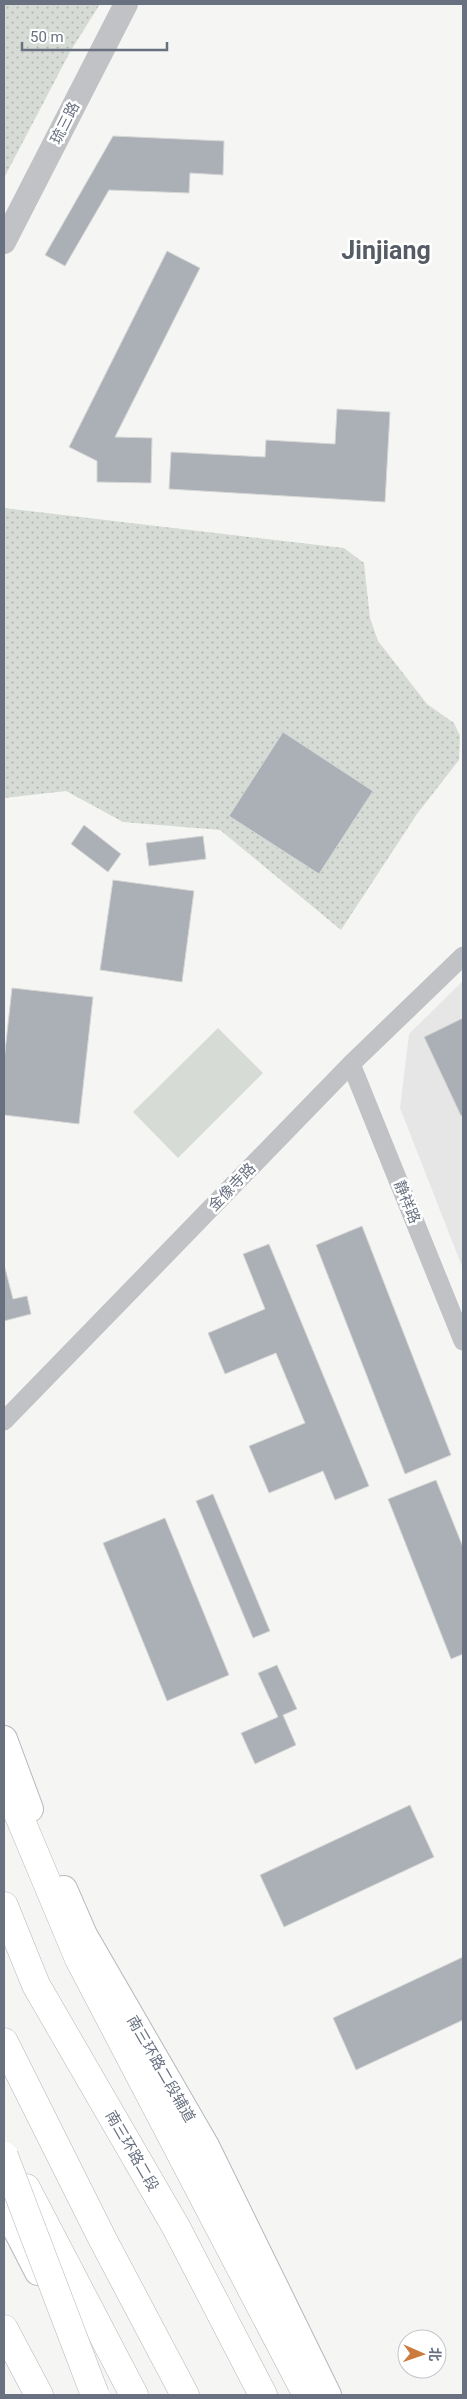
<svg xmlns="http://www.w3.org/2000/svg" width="467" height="2399" font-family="Roboto,'Noto Sans SC',sans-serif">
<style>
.built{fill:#e6e6e6}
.green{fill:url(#green-dots)}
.pitch{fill:#d6dcd5}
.building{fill:#abafb6;stroke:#d7d7d6}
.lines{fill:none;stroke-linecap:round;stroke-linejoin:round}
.secondary-casing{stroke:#b4b7bc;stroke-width:28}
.trunk-casing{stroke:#b5b6ba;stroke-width:29}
.motorway-casing{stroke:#b5b6ba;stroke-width:29}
.minor{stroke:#c0c2c6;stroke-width:19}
.tertiary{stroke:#c0c2c6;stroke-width:24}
.secondary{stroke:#fff;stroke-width:26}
.trunk{stroke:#fff;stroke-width:28}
.motorway{stroke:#fff;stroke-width:28}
.trunk-bridge-casing{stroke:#b5b6ba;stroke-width:29;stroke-linecap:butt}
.trunk-bridge{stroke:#fff;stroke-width:28}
.labels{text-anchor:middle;stroke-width:5;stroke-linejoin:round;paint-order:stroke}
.street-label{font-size:15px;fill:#697180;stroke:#fff}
.town-label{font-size:25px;font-weight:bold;fill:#565c66;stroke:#fff}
</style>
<defs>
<pattern id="green-dots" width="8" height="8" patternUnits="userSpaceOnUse" patternTransform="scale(1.25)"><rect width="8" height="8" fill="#d6dcd5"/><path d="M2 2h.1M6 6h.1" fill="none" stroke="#b2b7b2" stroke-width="1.8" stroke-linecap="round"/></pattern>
</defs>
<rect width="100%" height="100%" fill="#f5f6f3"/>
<!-- built -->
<path class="built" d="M 463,981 L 463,1269 L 400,1108 L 409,1034 Z"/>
<!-- green -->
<path class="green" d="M 4,4 L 100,4 L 70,52 L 4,178 Z
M 4,508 L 344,548 L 364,563 L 370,618 L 378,641 L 427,704 L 454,723 L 460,736 L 459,760 L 417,814 L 341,930 L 220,830 L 123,822 L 66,791 L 4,798 Z"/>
<!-- pitch -->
<path class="pitch" d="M 218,1028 L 263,1073 L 178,1158 L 133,1112 Z"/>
<!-- building -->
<path class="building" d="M 113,136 L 224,141 L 223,175 L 190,173 L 189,193 L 109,190 L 65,266 L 45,255 Z
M 167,251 L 200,268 L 115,437 L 152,438 L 151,483 L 97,482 L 97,461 L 69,447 Z
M 337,409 L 390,412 L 385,502 L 169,489 L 171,452 L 265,457 L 266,440 L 335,444 Z
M 283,732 L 373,791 L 319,874 L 229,816 Z
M 84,825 L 121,854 L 108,872 L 71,844 Z
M 203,836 L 206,859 L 149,866 L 146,843 Z
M 113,880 L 194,891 L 182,982 L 100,970 Z
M 12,988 L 93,997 L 79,1124 L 4,1115 L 4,1060 Z
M 463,1018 L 463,1115 L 461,1116 L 424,1037 Z
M 362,1226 L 451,1455 L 405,1474 L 316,1245 Z
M 269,1244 L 369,1486 L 335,1500 L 323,1471 L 269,1493 L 249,1446 L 305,1423 L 276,1353 L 225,1374 L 208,1333 L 265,1309 L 243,1254 Z
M 4,1264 L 13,1299 L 27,1296 L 31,1314 L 4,1321 Z
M 436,1480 L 463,1547 L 463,1654 L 451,1659 L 388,1499 Z
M 213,1494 L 270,1631 L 253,1638 L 196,1501 Z
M 165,1518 L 229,1675 L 167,1701 L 103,1543 Z
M 277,1665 L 297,1709 L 283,1715 L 296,1745 L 255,1764 L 241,1733 L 278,1717 L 258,1673 Z
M 410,1805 L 434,1857 L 284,1927 L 260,1875 Z
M 463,1957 L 463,2020 L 356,2070 L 333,2018 Z"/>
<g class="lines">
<!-- secondary casing -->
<g class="secondary-casing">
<path id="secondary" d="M 4,1739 L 30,1809
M 64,1889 L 84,1935 L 206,2146 L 328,2395
M 4,2206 L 38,2272"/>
</g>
<!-- trunk casing -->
<g class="trunk-casing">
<path id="trunk" d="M 4,1780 L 79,1959 L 307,2395
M 4,1906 L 36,1985 L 176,2227 L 263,2395
M 4,2042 L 103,2240 L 185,2395
M 26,2188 L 134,2395"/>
</g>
<!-- motorway casing -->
<g class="motorway-casing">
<path id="motorway" d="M 4,2329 L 39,2395"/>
</g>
<!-- minor -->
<path class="minor" d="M 351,1064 L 463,1341
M 4,1421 L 351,1064 L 463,956"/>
<!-- tertiary -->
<path class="tertiary" d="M 4,242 L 126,4"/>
<!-- secondary -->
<use href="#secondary" class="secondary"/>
<!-- trunk -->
<use href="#trunk" class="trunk"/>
<!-- motorway -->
<use href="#motorway" class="motorway"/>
<!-- trunk-bridge casing -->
<g class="trunk-bridge-casing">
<path id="trunk-bridge" d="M 4,2156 L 95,2395"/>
</g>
<!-- trunk-bridge -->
<use href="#trunk-bridge" class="trunk-bridge"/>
</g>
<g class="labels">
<!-- street labels -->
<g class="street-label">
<text transform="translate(65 123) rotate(-63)" y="5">琉三路</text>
<text transform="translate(232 1187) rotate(-46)" y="5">金像寺路</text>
<text transform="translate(407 1202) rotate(68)" y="5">静祥路</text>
<text transform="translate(161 2069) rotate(60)" y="5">南三环路二段辅道</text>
<text transform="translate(132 2151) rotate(60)" y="5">南三环路二段</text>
</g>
<!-- town labels -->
<g class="town-label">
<text x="386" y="259">Jinjiang</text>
</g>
</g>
<!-- border -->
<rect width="467" height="2399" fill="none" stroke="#697180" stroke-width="10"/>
<!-- north arrow -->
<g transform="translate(422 2354) rotate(92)"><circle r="24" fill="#ffffff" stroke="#c3c6cc"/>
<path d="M0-4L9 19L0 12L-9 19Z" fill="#cc7a3d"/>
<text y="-8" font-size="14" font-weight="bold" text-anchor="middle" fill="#697180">北</text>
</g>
<!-- scale -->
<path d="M22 42v8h145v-8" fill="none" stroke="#697180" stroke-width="2.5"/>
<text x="30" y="42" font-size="15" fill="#697180" stroke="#ffffff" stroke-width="4" paint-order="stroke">50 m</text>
</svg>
